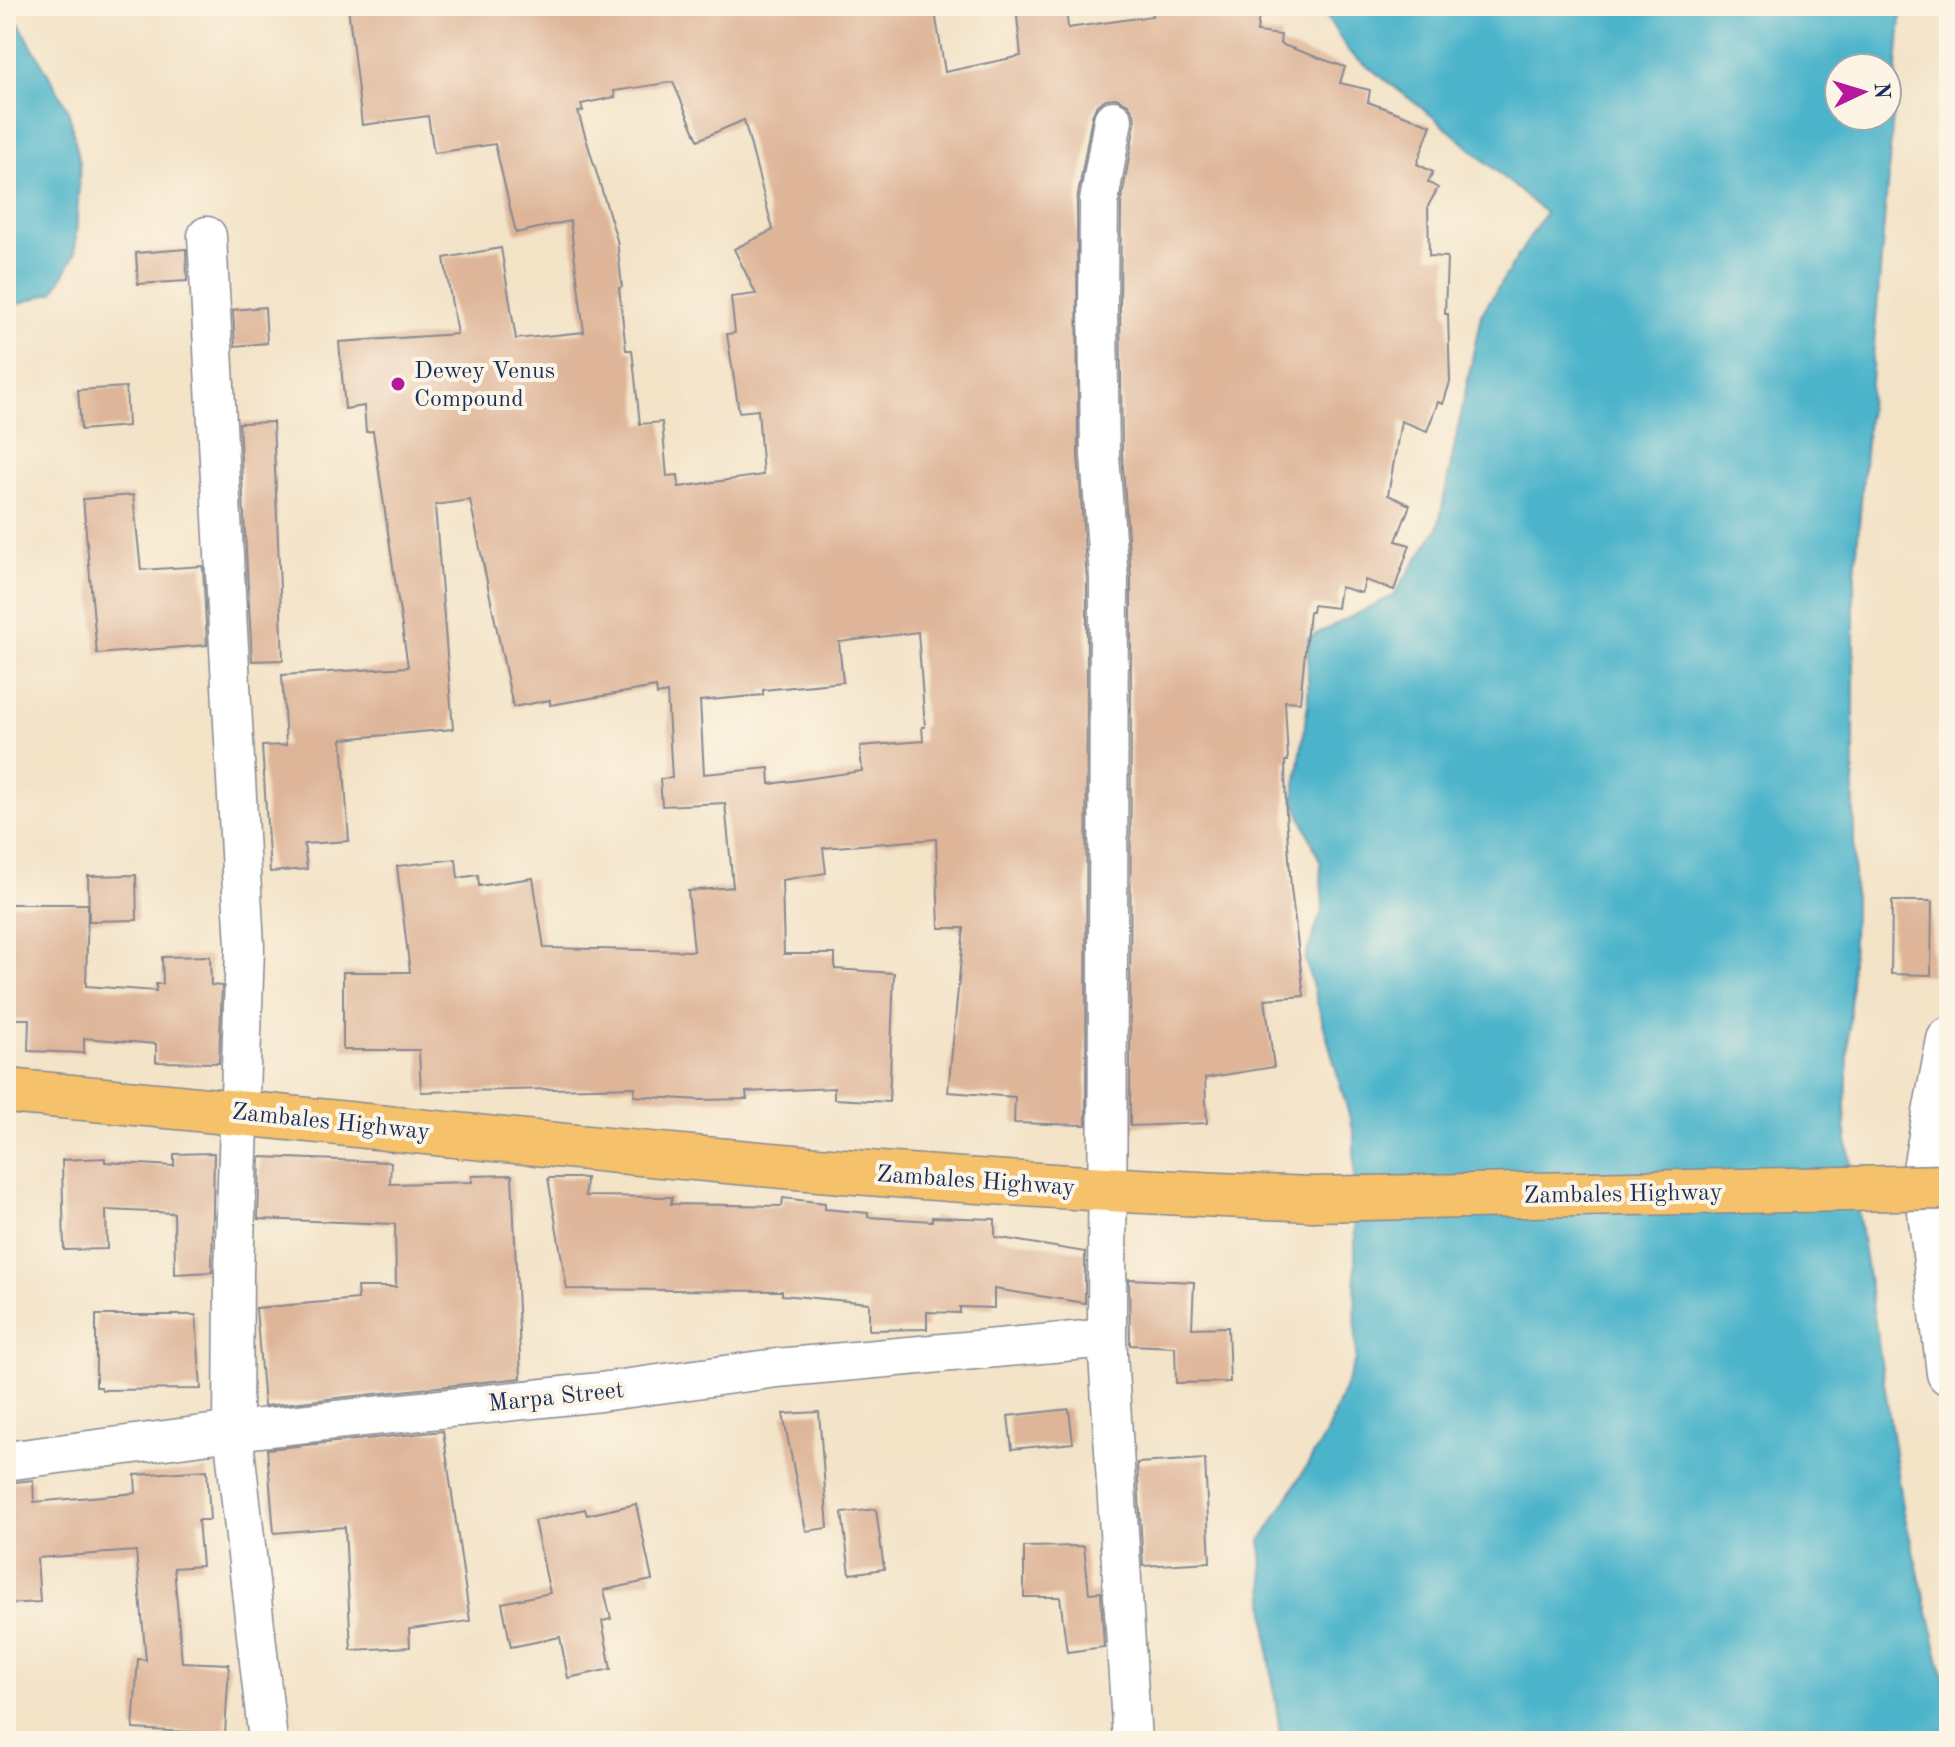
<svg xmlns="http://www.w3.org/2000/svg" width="1955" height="1747" font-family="'Old Standard TT',serif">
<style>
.water{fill:#4cb4ca;stroke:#347294;stroke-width:2;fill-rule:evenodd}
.building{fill:#deb599;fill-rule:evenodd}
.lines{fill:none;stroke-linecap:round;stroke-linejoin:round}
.minor-casing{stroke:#878992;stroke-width:41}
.tertiary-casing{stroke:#878992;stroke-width:47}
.primary-casing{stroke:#878992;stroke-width:47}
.minor{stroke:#fff;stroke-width:38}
.tertiary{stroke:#fff;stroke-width:44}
.primary{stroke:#f5c16b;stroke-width:44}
.primary-bridge-casing{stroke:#878992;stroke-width:47;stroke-linecap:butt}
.primary-bridge{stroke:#f5c16b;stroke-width:44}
.poi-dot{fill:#b5179e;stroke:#fcf5e5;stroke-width:3}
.labels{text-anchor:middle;stroke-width:8;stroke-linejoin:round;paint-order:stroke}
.poi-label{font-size:24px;fill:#1b2f5e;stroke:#fcf5e5;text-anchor:start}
.street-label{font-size:24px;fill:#1b2f5e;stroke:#fcf5e5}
</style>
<rect width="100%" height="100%" fill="#fcf5e5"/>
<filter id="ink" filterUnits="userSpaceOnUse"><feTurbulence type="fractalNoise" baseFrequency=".0125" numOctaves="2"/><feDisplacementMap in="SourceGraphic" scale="16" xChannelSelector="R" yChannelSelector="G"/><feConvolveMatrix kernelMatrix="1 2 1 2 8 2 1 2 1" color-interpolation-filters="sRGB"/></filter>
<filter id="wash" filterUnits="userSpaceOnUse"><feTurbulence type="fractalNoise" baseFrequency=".006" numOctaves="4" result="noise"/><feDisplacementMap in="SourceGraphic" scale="32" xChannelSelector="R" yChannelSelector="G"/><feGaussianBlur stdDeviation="1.8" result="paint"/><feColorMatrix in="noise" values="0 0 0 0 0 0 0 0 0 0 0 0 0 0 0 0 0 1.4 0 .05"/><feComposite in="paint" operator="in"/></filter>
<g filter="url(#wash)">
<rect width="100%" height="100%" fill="#f3e3c7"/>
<!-- water -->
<path class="water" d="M 6,6 L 9,6 L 68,109 L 80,163 L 75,254 L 54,292 L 6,308 Z
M 1320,6 L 1902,6 L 1854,586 L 1854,911 L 1845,1127 L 1904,1513 L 1949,1699 L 1949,1741 L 1281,1741 L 1269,1655 L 1261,1541 L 1325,1436 L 1356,1359 L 1354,1133 L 1305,959 L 1323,908 L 1320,861 L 1294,800 L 1308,704 L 1308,638 L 1393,596 L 1438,528 L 1481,315 L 1545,213 L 1436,119 L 1349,52 ZM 1839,68 L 1887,68 L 1887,116 L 1839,116 Z"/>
<g id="blocks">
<!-- building -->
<path class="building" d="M 348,6 L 934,6 L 945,72 L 1021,56 L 1016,6 L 1066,6 L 1068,28 L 1152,16 L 1151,10 L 1187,8 L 1259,15 L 1257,32 L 1281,35 L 1280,44 L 1345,67 L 1340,83 L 1370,90 L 1368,102 L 1431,125 L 1417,164 L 1433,172 L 1428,182 L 1438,188 L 1428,206 L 1429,256 L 1447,257 L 1445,314 L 1448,314 L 1450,382 L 1443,404 L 1438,402 L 1427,431 L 1401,421 L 1388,495 L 1410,505 L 1396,541 L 1410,545 L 1394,590 L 1365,580 L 1362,593 L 1340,587 L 1337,608 L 1313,605 L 1312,612 L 1309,612 L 1300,702 L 1285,701 L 1288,761 L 1285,761 L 1286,814 L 1291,888 L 1304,996 L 1265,999 L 1274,1067 L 1205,1078 L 1207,1123 L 1130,1126 L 1131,579 L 1122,454 L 1120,307 L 1121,203 L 1135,123 L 1134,113 L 1128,104 L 1116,98 L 1106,99 L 1097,105 L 1092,116 L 1077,201 L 1078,455 L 1087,580 L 1086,1125 L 1014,1123 L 1015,1097 L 948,1092 L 964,928 L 939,928 L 936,839 L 823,848 L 826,873 L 782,880 L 784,954 L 835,954 L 835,969 L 894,973 L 889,1102 L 834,1099 L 834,1088 L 746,1092 L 747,1099 L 701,1100 L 634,1096 L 635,1087 L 421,1092 L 419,1050 L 343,1050 L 343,972 L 410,972 L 397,866 L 456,859 L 458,878 L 478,875 L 479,886 L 533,878 L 544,948 L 694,951 L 688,891 L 733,887 L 725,803 L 662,806 L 660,779 L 672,778 L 667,693 L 657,695 L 656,687 L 550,705 L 550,700 L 513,707 L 470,500 L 435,505 L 453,729 L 342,739 L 349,841 L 304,844 L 307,869 L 270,872 L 262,746 L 286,745 L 282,675 L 408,667 L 373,431 L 366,432 L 364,406 L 345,409 L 339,342 L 457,334 L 444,258 L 501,248 L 516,339 L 584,332 L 570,221 L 516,233 L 495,144 L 434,153 L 428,116 L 362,125 ZM 673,82 L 698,140 L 744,120 L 773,230 L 734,249 L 756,294 L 731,297 L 735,333 L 727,334 L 739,412 L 758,410 L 763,475 L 679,487 L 678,475 L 667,476 L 662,422 L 640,424 L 632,350 L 626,350 L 619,288 L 622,287 L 617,240 L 578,112 L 583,111 L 581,104 L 615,97 L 614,91 ZM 918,632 L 925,727 L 922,727 L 923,741 L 860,746 L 862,771 L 770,784 L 769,768 L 704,774 L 700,701 L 763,695 L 763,690 L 843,682 L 839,642 Z
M 186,249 L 187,281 L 138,284 L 136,253 Z
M 265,307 L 267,343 L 235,346 L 233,310 Z
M 126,387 L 128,426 L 81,430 L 78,390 Z
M 273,422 L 283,660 L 252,661 L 239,423 Z
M 133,495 L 141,570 L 203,566 L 207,645 L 97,654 L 83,499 Z
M 136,875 L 137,920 L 89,921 L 88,876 Z
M 1892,901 L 1932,901 L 1931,975 L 1891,974 Z
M 6,904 L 88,904 L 86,986 L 156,991 L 156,984 L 163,984 L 162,957 L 210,956 L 211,985 L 222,986 L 219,1063 L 156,1062 L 156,1044 L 84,1038 L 84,1053 L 28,1051 L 29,1019 L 6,1019 Z
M 214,1153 L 212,1272 L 175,1274 L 174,1213 L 106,1210 L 107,1249 L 64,1250 L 62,1160 L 105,1158 L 105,1162 L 174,1166 L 174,1154 Z
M 260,1157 L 391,1162 L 390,1184 L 472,1182 L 472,1176 L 512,1175 L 521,1378 L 264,1406 L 256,1308 L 358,1299 L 357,1287 L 396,1287 L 395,1224 L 258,1219 Z
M 548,1178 L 586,1178 L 585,1196 L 672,1197 L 671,1204 L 782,1206 L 783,1198 L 825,1203 L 825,1209 L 868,1213 L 868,1217 L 932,1221 L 932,1217 L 995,1219 L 995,1237 L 1085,1252 L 1085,1303 L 994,1289 L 994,1308 L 960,1307 L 960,1313 L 927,1312 L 927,1329 L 869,1330 L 869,1303 L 782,1295 L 782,1291 L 567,1289 Z
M 1129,1279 L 1194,1282 L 1192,1328 L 1228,1327 L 1230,1382 L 1176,1383 L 1175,1347 L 1130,1345 Z
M 96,1315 L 196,1315 L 201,1389 L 102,1390 L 101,1387 L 96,1387 Z
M 1069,1409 L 1073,1443 L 1012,1449 L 1008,1416 Z
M 819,1412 L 828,1528 L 806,1531 L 783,1414 Z
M 443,1431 L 470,1621 L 409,1629 L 410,1647 L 351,1650 L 345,1527 L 274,1533 L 267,1449 Z
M 1205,1459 L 1210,1562 L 1143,1566 L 1137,1463 Z
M 207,1470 L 210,1520 L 198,1520 L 202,1566 L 174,1568 L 182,1662 L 229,1664 L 225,1734 L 133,1729 L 138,1659 L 146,1660 L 136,1551 L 37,1558 L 40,1602 L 6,1604 L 6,1483 L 33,1480 L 34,1502 L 136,1493 L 135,1475 Z
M 636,1504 L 652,1580 L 604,1590 L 611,1619 L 602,1621 L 611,1669 L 568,1678 L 560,1637 L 511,1647 L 502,1603 L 550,1593 L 534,1521 L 585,1509 L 587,1515 Z
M 876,1509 L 884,1569 L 850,1574 L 842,1513 Z
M 1084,1546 L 1089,1593 L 1101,1592 L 1104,1647 L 1067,1652 L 1060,1597 L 1024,1597 L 1024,1547 Z"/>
</g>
</g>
<g filter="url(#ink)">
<use href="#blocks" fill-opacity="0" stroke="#878992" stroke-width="2"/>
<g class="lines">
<!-- minor casing -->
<g class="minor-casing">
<path id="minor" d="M 1113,120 L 1099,201 L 1098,307 L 1100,455 L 1109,579 L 1107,1338 L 1132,1741
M 207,236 L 245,947 L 234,1272 L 233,1431 L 268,1741
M 6,1461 L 233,1431 L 600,1392 L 777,1368 L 1107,1338"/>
</g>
<!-- tertiary casing -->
<g class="tertiary-casing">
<path id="tertiary" d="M 1936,1108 L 1949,1040
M 1949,1108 L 1936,1108 L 1925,1169 L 1949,1373"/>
</g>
<!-- primary casing -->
<g class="primary-casing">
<path id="primary" d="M 6,1091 C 247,1112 486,1140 727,1161 C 921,1179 1117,1191 1312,1199"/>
</g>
<!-- minor -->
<use href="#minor" class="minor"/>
<!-- tertiary -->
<use href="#tertiary" class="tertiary"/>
<!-- primary -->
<use href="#primary" class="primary"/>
<!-- primary-bridge casing -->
<g class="primary-bridge-casing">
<path id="primary-bridge" d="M 1312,1199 L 1949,1187"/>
</g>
<!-- primary-bridge -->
<use href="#primary-bridge" class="primary-bridge"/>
</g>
</g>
<!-- markers -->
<circle class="poi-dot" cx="398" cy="384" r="8"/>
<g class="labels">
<!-- poi labels -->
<g class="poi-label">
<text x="414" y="378">Dewey Venus<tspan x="414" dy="28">Compound</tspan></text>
</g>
<!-- street labels -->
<g class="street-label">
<text transform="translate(331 1121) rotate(6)" y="8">Zambales Highway</text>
<text transform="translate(976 1180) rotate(4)" y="8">Zambales Highway</text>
<text transform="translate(1623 1193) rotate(-1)" y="8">Zambales Highway</text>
<text transform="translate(556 1396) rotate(-6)" y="8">Marpa Street</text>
</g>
</g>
<!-- margin -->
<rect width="1955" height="1747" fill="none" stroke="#fcf5e5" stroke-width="32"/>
<!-- north arrow -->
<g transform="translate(1863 92) rotate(86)"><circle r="38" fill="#fcf5e5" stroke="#a2a6af" stroke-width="2"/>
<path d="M0-6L14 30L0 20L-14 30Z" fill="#b5179e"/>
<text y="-12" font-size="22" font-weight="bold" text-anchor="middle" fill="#1b2f5e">N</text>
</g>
</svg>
